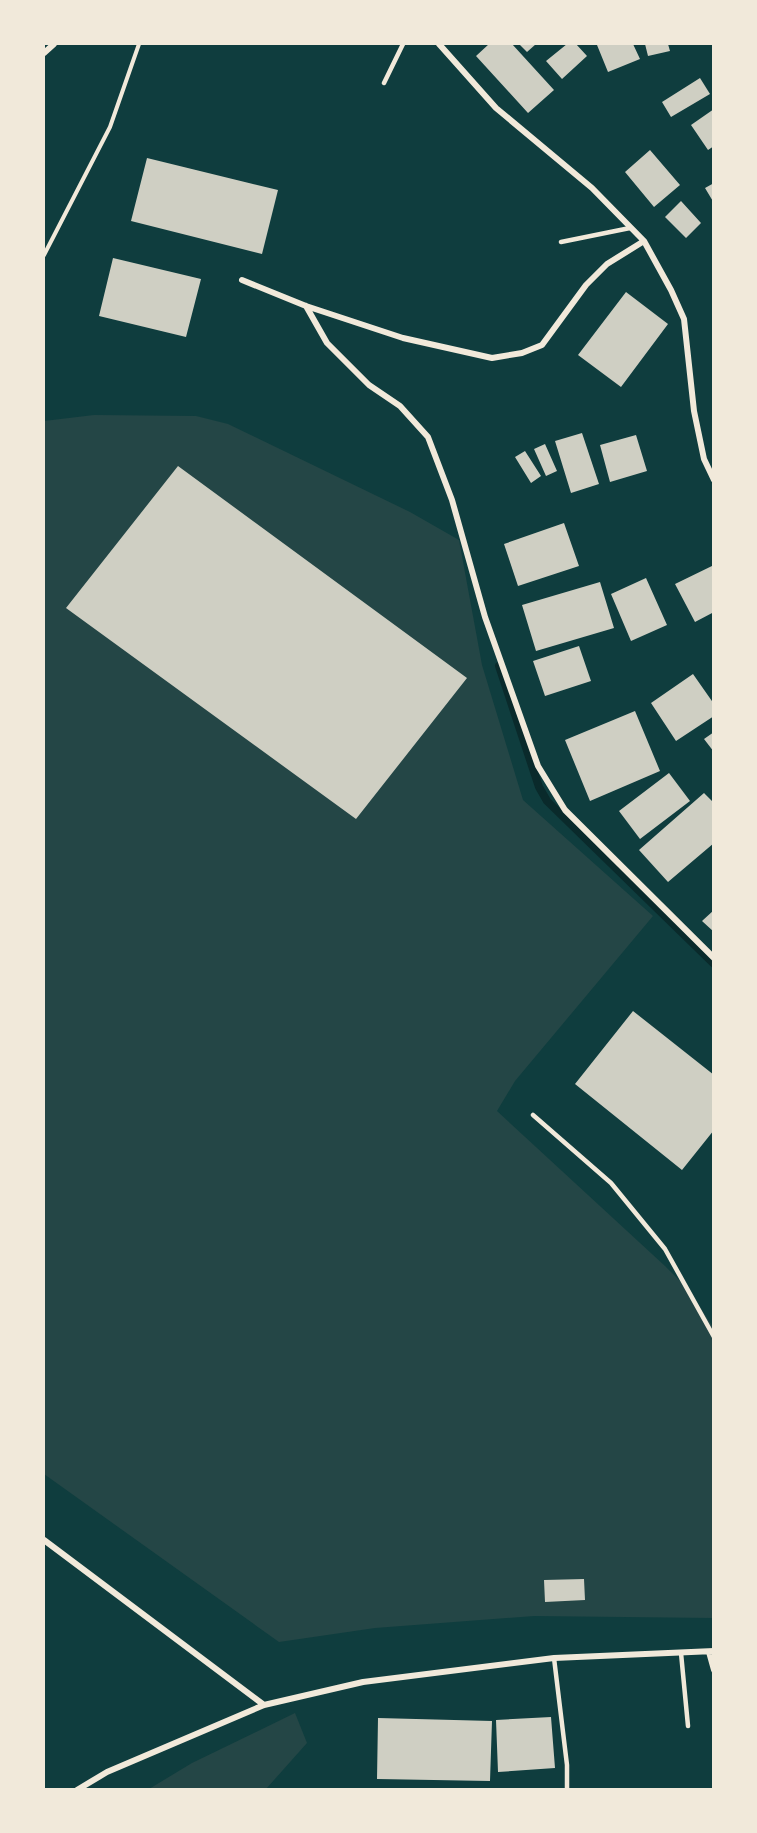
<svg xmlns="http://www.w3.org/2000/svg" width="757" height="1833" font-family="Karla,sans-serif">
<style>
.green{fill:#244646}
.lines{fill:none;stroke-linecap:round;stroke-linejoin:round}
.stream{stroke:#0a2a2b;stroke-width:8}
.building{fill:#cfcfc3}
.path{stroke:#f1e9da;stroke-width:4}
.service{stroke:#f1e9da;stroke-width:4.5}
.minor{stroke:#f1e9da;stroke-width:6}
</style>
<rect width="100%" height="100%" fill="#0f3d3e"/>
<!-- green -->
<path class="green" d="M 94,415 L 196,416 L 228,424 L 410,512 L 459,540 L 482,665 L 523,800 L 653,916 L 515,1081 L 497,1111 L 665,1266 L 688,1289 L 713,1327 L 713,1618 L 534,1616 L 375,1628 L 279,1642 L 44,1474 L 44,421 Z
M 295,1713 L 307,1743 L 266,1789 L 149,1789 L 192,1763 Z"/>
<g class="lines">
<!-- stream -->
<path class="stream" d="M 499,666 L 539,787 L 547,801 L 714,964"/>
</g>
<!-- building -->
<path class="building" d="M 489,44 L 512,44 L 554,90 L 528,113 L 476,56 Z
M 519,44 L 536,44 L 527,52 Z
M 567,44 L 576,44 L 587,56 L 562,79 L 546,61 Z
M 633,44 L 640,59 L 608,72 L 597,45 Z
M 645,44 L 668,44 L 670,51 L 648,56 Z
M 700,78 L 710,94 L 671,117 L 662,102 Z
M 714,109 L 714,146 L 708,150 L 691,125 Z
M 650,150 L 680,185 L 654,207 L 625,172 Z
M 147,158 L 278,190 L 262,254 L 131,221 Z
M 714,183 L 714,203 L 705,188 Z
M 681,201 L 701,223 L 686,238 L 665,217 Z
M 113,258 L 201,279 L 186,337 L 99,316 Z
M 626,292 L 668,324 L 621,387 L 578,355 Z
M 582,433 L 599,484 L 571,493 L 555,441 Z
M 636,435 L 647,471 L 610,482 L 600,445 Z
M 545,444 L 557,471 L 546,476 L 534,449 Z
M 525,451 L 541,476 L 531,483 L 515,457 Z
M 178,466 L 467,678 L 356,819 L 66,608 Z
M 564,523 L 579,566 L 518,586 L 504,544 Z
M 714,565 L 714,612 L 695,622 L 675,584 Z
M 646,578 L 667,625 L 631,641 L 611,594 Z
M 600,582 L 614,628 L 536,651 L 522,605 Z
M 579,646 L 591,681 L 545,696 L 533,661 Z
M 693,674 L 714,704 L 714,716 L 676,741 L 651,703 Z
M 635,711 L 660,771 L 590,801 L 565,740 Z
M 714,732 L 714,752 L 704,739 Z
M 669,773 L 690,801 L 640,839 L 619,811 Z
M 704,793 L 714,803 L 714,843 L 668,882 L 639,850 Z
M 714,910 L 714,932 L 702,921 Z
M 633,1011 L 714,1075 L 714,1130 L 682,1170 L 575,1084 Z
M 584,1579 L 585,1600 L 545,1602 L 544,1580 Z
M 551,1717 L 555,1768 L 498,1772 L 496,1720 Z
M 378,1718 L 492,1721 L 490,1781 L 377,1779 Z"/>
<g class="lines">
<!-- path -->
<path class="path" d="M 44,255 L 110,127 L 139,44"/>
<!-- service -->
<path class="service" d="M 384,83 L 403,44
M 561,242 L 630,228
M 533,1115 L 611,1183 L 665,1249 L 714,1337
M 681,1653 L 688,1726
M 554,1658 L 567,1765 L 567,1790"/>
<!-- minor -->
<path class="minor" d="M 439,44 L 496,108 L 592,188 L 644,241 L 671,290 L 684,319 L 694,411 L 704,459 L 714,480
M 44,53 L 54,44
M 242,280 L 306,306 L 403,338 L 492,358 L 522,353 L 542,345 L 586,285 L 607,264 L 644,241
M 306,306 L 327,343 L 369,385 L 400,406 L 428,437 L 452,500 L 485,617 L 538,766 L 565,810 L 714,958
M 44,1540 L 264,1705
M 709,1652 L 714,1670
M 77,1790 L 107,1772 L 264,1705 L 363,1682 L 554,1658 L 714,1651"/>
</g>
<!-- border -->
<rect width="757" height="1833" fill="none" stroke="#f1e9da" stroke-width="90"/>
</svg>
